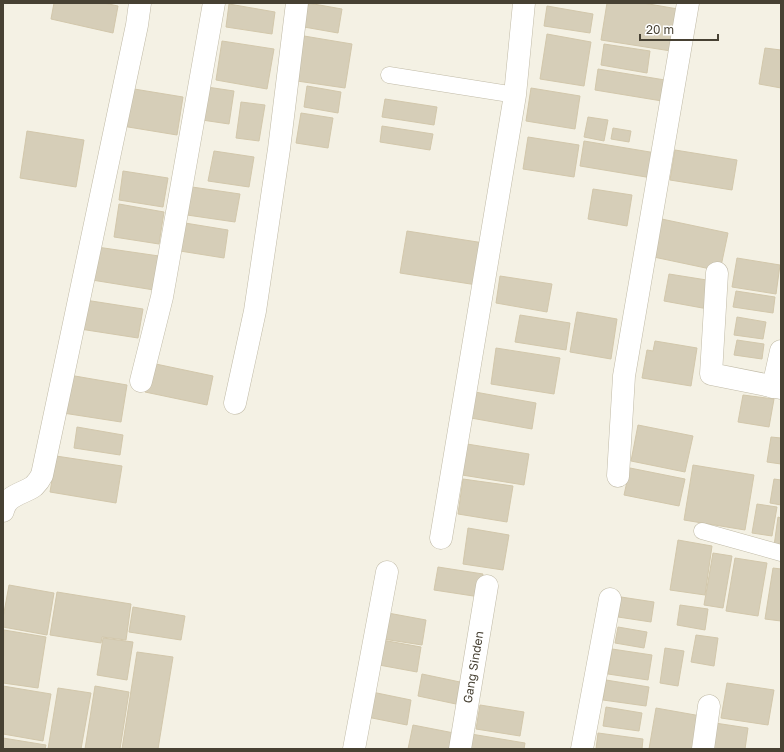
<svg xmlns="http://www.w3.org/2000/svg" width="784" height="752" font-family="'Golos Text',sans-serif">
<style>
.building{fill:#d6ceb8;stroke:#d2c7ab}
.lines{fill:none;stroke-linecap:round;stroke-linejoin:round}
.lane-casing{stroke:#c0baa6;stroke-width:17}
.street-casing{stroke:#c0baa6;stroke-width:23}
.lane{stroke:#fff;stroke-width:16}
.street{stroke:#fff;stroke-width:22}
.labels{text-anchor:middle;stroke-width:3;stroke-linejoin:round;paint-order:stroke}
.street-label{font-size:12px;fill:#474133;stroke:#fff}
</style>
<rect width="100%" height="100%" fill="#f4f1e4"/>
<!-- building -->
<path class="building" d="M 54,3 L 104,3 L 118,6 L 113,33 L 51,19 Z
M 308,3 L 342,9 L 338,33 L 304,27 Z
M 607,3 L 643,3 L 678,9 L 671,51 L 601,40 Z
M 229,4 L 275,12 L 272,34 L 226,27 Z
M 547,6 L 593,14 L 590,33 L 544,26 Z
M 547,34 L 591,42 L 584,86 L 540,79 Z
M 304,36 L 352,44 L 345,88 L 297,81 Z
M 222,41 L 274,49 L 267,89 L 216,80 Z
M 604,44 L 650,51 L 647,73 L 601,65 Z
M 765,48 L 781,50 L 781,88 L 759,84 Z
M 598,69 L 665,80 L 662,101 L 595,90 Z
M 307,86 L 341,92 L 338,113 L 304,107 Z
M 207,87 L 234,91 L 229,124 L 202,120 Z
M 128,88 L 183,97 L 177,135 L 122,126 Z
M 531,88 L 580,96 L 575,129 L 526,121 Z
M 385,99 L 437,107 L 434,125 L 382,117 Z
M 241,102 L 265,105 L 259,141 L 236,138 Z
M 301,113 L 333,118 L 328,148 L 296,143 Z
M 588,117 L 608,120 L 604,141 L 584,137 Z
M 382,126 L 433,134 L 430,150 L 380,142 Z
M 613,128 L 631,131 L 629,142 L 611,139 Z
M 27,131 L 84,140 L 76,187 L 20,178 Z
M 528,137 L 579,145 L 574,177 L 523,169 Z
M 584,141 L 656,153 L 652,178 L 580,166 Z
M 675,150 L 737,160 L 732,190 L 670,180 Z
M 214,151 L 254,157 L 249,187 L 208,181 Z
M 123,171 L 168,178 L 163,207 L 119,200 Z
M 192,187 L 240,194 L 235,222 L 187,215 Z
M 593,189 L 632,195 L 627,226 L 588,219 Z
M 119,204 L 164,212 L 159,244 L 114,237 Z
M 657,218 L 728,233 L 720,271 L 649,256 Z
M 185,223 L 228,230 L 224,258 L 180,251 Z
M 407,231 L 484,243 L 477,285 L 400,273 Z
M 97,247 L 159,256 L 154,290 L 92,280 Z
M 737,258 L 780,265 L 776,294 L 732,287 Z
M 669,274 L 713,281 L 708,309 L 664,301 Z
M 500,276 L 552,284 L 547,312 L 496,303 Z
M 736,291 L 775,297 L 773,313 L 733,307 Z
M 85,300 L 143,309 L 138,338 L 80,329 Z
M 577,312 L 617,319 L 611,359 L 570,352 Z
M 520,315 L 570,323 L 566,350 L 515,342 Z
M 737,317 L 766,322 L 763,339 L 734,335 Z
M 737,340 L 764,344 L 762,359 L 734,355 Z
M 655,341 L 697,348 L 691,386 L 642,378 L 647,350 L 653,351 Z
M 496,348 L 560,358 L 554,394 L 491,384 Z
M 151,363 L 213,376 L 207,405 L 145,392 Z
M 69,375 L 127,385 L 121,422 L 63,413 Z
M 475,392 L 536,403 L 532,429 L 471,418 Z
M 743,395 L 774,399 L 769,427 L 738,422 Z
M 638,425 L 693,436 L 685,472 L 631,461 Z
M 77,427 L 123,435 L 120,455 L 74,448 Z
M 771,437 L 781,438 L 781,464 L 767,462 Z
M 467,444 L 529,454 L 524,485 L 462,475 Z
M 56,456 L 122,466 L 116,503 L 50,492 Z
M 693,465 L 754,475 L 745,530 L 684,520 Z
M 630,468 L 685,479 L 679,506 L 624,495 Z
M 463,479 L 513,486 L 507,522 L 458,514 Z
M 774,479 L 781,480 L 781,505 L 770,503 Z
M 757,504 L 777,507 L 772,536 L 752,533 Z
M 778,517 L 781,518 L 781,547 L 774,546 Z
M 468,528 L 509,535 L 503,570 L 463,564 Z
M 678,540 L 712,546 L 705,595 L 670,590 Z
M 713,553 L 732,556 L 723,608 L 704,605 Z
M 735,558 L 767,563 L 758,616 L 726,611 Z
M 438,567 L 483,574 L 480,597 L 434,590 Z
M 773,568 L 781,569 L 781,621 L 765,619 Z
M 9,585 L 54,593 L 47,635 L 3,627 L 3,618 Z
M 57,592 L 131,604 L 126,640 L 102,637 L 101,643 L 50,635 Z
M 621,597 L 654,602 L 651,622 L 618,617 Z
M 680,605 L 708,609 L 705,630 L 677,625 Z
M 133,607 L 185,616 L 181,640 L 129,632 Z
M 388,613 L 426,620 L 422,645 L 383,639 Z
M 618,627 L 647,632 L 644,648 L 615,643 Z
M 4,630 L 46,637 L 38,688 L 3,683 Z
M 696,635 L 718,638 L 714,666 L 691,662 Z
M 103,638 L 133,642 L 127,680 L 97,675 Z
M 382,640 L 421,647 L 417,672 L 379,665 Z
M 665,648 L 684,651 L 678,686 L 660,683 Z
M 612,649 L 652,655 L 648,680 L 608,674 Z
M 137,652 L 173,657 L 158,749 L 122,749 Z
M 422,674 L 460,682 L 456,704 L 418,696 Z
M 606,680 L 649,687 L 646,706 L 603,700 Z
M 727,683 L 774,690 L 768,725 L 721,718 Z
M 3,686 L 51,694 L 43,741 L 3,734 Z
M 95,686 L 129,692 L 120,749 L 85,749 Z
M 58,688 L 91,693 L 81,749 L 48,749 Z
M 372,692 L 411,700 L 407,725 L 367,717 Z
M 480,705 L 524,712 L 520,736 L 476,729 Z
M 606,707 L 642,713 L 639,731 L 603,726 Z
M 656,708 L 701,716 L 696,749 L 649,749 Z
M 715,723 L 748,728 L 745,749 L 711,749 Z
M 413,725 L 454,733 L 450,749 L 408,749 Z
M 598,733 L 643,739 L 642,749 L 596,749 Z
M 471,734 L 525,743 L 524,749 L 469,749 Z
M 3,738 L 46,745 L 45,749 L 3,749 Z"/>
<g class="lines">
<!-- lane casing -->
<g class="lane-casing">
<path id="lane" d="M 389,75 L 515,95
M 702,531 L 781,553"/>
</g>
<!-- street casing -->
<g class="street-casing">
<g id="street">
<path d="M 717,273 L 711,374 L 781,388"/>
<path d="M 141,381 L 162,297 L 214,3"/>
<path d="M 773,387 L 781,351"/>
<path d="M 235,403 L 255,311 L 279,149 L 297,3"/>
<path d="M 618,476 L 624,376 L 688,3"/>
<path d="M 3,511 C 6,495 23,494 34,486 C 37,483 40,479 42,475 L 137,25 L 140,3"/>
<path d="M 441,538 L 515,95 L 524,3"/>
<path d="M 354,749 L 387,572"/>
<path id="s1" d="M 460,749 L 487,586"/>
<path d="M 582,749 L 610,599"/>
<path d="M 703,749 L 709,706"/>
</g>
</g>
<!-- lane -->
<use href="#lane" class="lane"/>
<!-- street -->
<use href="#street" class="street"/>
</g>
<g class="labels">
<!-- street labels -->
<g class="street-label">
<text dy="4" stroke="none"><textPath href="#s1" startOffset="83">Gang Sinden</textPath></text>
</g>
</g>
<!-- border -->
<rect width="784" height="752" fill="none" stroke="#474133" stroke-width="8"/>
<!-- scale -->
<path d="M640 34v6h78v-6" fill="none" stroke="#474133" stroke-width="2"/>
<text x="646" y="34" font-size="12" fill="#474133" stroke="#ffffff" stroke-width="3" paint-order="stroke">20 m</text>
</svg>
